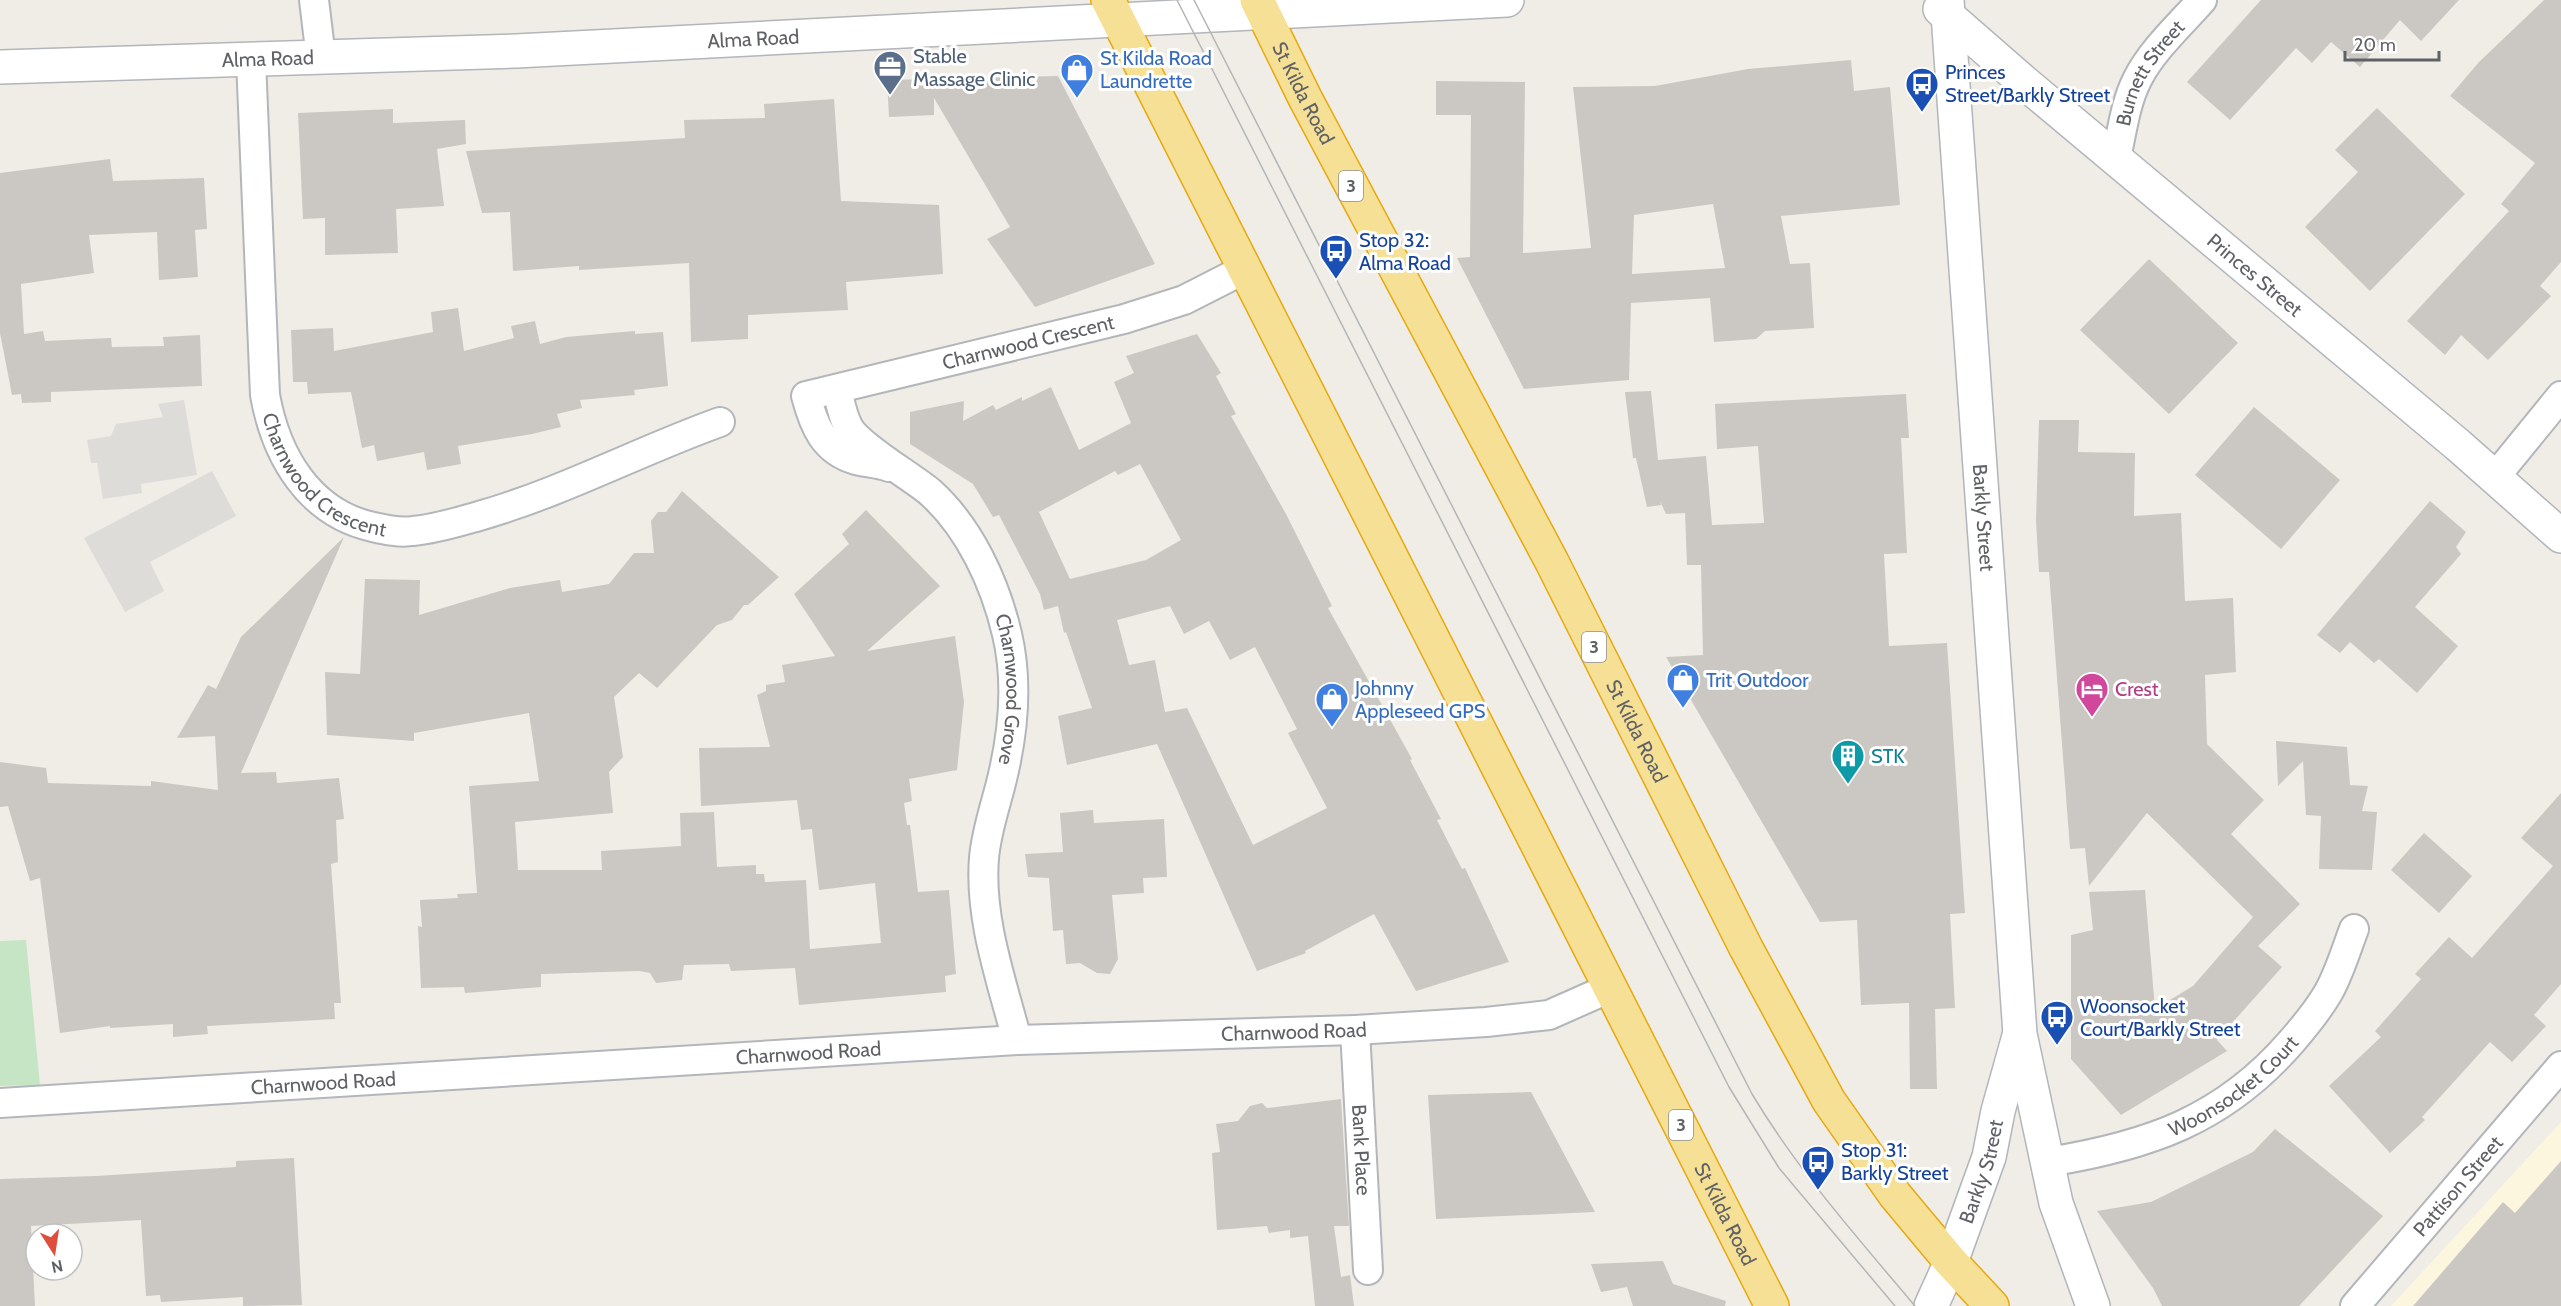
<svg xmlns="http://www.w3.org/2000/svg" width="2561" height="1306" font-family="Cabin,sans-serif">
<style>
.commercial{fill:#fcf6de}
.industrial{fill:#dedcd8}
.green{fill:#c5e5c5}
.building{fill:#cbc8c3;fill-rule:evenodd}
.lines{fill:none;stroke-linecap:round;stroke-linejoin:round}
.street-casing{stroke:#b3b6ba;stroke-width:32}
.secondary-casing{stroke:#b2b5ba;stroke-width:36}
.highway-casing{stroke:#e6a90f;stroke-width:36}
.street{stroke:#fff;stroke-width:28}
.secondary{stroke:#fff;stroke-width:33}
.highway{stroke:#f6e096;stroke-width:33}
.tram{stroke:#b4b5b5;stroke-width:1.5}
.labels{text-anchor:middle;stroke-width:6;stroke-linejoin:round;paint-order:stroke}
.shield{fill:#fff;stroke:#8e9093;stroke-width:1.5}
.shield-label{font-size:18px;font-weight:bold;fill:#5e6165}
.street-label{font-size:20px;fill:#5e6165;stroke:#fff}
.service-label{font-size:20px;fill:#4e5e75;stroke:#fff;text-anchor:start}
.shop-label{font-size:20px;fill:#366cbe;stroke:#fff;text-anchor:start}
.transit-label{font-size:20px;fill:#164399;stroke:#fff;text-anchor:start}
.hotel-label{font-size:20px;fill:#b23c85;stroke:#fff;text-anchor:start}
.culture-label{font-size:20px;fill:#0d838f;stroke:#fff;text-anchor:start}
</style>
<rect width="100%" height="100%" fill="#efede6"/>
<!-- commercial -->
<path class="commercial" d="M 2561,1122 L 2561,1306 L 2391,1306 Z"/>
<!-- industrial -->
<path class="industrial" d="M 184,400 L 197,475 L 141,484 L 142,493 L 103,499 L 97,463 L 91,463 L 87,440 L 111,436 L 116,424 L 163,417 L 158,404 Z
M 212,471 L 236,516 L 150,562 L 164,591 L 125,612 L 84,538 Z"/>
<!-- green -->
<path class="green" d="M 26,940 L 40,1085 L 0,1086 L 0,941 Z"/>
<!-- building -->
<path class="building" d="M 2261,0 L 2459,0 L 2421,41 L 2400,20 L 2360,67 L 2331,42 L 2312,63 L 2296,48 L 2230,120 L 2187,82 Z
M 2544,0 L 2561,0 L 2561,262 L 2540,286 L 2551,296 L 2488,360 L 2461,335 L 2445,355 L 2407,321 L 2509,211 L 2501,204 L 2535,163 L 2450,96 L 2479,62 Z
M 1851,60 L 1854,91 L 1890,87 L 1900,205 L 1781,216 L 1790,264 L 1810,263 L 1814,328 L 1765,331 L 1756,339 L 1714,342 L 1710,298 L 1631,303 L 1629,380 L 1524,389 L 1457,258 L 1470,257 L 1471,115 L 1436,115 L 1436,81 L 1525,82 L 1523,253 L 1591,248 L 1573,87 L 1655,86 L 1748,69 ZM 1713,204 L 1725,268 L 1632,274 L 1634,215 Z
M 1058,76 L 1155,264 L 1035,307 L 987,239 L 1010,227 L 934,98 L 934,115 L 889,117 L 887,80 Z
M 834,99 L 841,201 L 939,205 L 943,274 L 846,282 L 848,310 L 748,315 L 748,339 L 691,342 L 689,263 L 579,270 L 579,266 L 513,271 L 510,212 L 482,213 L 466,151 L 685,138 L 684,120 L 765,118 L 764,104 Z
M 2377,108 L 2465,194 L 2370,291 L 2305,227 L 2358,172 L 2335,150 Z
M 393,109 L 393,123 L 465,120 L 466,144 L 437,149 L 444,206 L 396,209 L 398,253 L 325,255 L 325,218 L 303,219 L 298,113 Z
M 110,159 L 113,181 L 204,178 L 207,229 L 195,230 L 198,277 L 159,280 L 157,232 L 89,235 L 94,273 L 21,284 L 24,334 L 43,331 L 45,341 L 111,338 L 112,347 L 164,346 L 163,337 L 200,335 L 202,386 L 51,392 L 51,402 L 22,403 L 21,394 L 12,395 L 0,333 L 0,173 Z
M 2149,259 L 2238,343 L 2169,414 L 2080,330 Z
M 458,308 L 464,351 L 514,338 L 511,326 L 535,321 L 540,344 L 566,337 L 635,331 L 635,334 L 663,332 L 668,386 L 634,390 L 635,395 L 580,400 L 582,408 L 557,414 L 561,427 L 532,434 L 458,446 L 461,464 L 427,470 L 424,452 L 377,461 L 374,445 L 362,448 L 351,392 L 308,394 L 307,382 L 293,382 L 291,330 L 333,328 L 334,351 L 433,332 L 431,312 Z
M 1197,334 L 1221,373 L 1216,376 L 1236,414 L 1231,416 L 1286,514 L 1332,606 L 1328,608 L 1412,759 L 1410,760 L 1441,819 L 1437,820 L 1462,869 L 1465,868 L 1509,962 L 1416,991 L 1374,914 L 1305,951 L 1306,953 L 1257,971 L 1157,744 L 1067,765 L 1058,716 L 1092,708 L 1066,632 L 1064,633 L 1058,606 L 1044,610 L 1040,594 L 999,515 L 993,517 L 973,484 L 910,444 L 910,412 L 964,401 L 963,421 L 993,405 L 996,410 L 1022,397 L 1022,401 L 1051,387 L 1079,450 L 1131,423 L 1114,382 L 1134,373 L 1126,356 ZM 1140,464 L 1181,540 L 1146,560 L 1070,579 L 1039,512 L 1115,471 L 1118,475 ZM 1170,606 L 1184,634 L 1209,621 L 1230,660 L 1255,647 L 1297,729 L 1288,733 L 1327,808 L 1253,845 L 1187,708 L 1165,712 L 1155,660 L 1129,665 L 1117,620 Z
M 1651,391 L 1658,460 L 1706,456 L 1712,525 L 1764,523 L 1758,446 L 1717,449 L 1715,404 L 1906,394 L 1909,438 L 1901,438 L 1907,553 L 1884,554 L 1889,646 L 1947,643 L 1965,913 L 1950,914 L 1955,1008 L 1935,1009 L 1937,1089 L 1910,1089 L 1909,1003 L 1861,1005 L 1857,920 L 1820,922 L 1666,657 L 1703,655 L 1701,565 L 1687,565 L 1685,513 L 1666,514 L 1660,501 L 1661,505 L 1647,507 L 1636,458 L 1633,458 L 1625,392 Z
M 2254,407 L 2340,480 L 2281,549 L 2195,475 Z
M 2039,420 L 2079,420 L 2078,452 L 2135,453 L 2134,516 L 2181,513 L 2185,601 L 2233,598 L 2236,672 L 2205,675 L 2207,744 L 2264,800 L 2231,834 L 2300,904 L 2258,946 L 2282,967 L 2217,1040 L 2227,1051 L 2121,1115 L 2071,1059 L 2071,935 L 2093,930 L 2089,892 L 2145,890 L 2155,1009 L 2193,986 L 2253,917 L 2147,813 L 2089,886 L 2085,848 L 2070,849 L 2049,572 L 2039,572 L 2036,521 Z
M 682,491 L 779,577 L 748,605 L 744,605 L 732,620 L 717,625 L 657,688 L 639,673 L 614,697 L 623,757 L 609,772 L 613,813 L 515,822 L 518,870 L 602,870 L 601,851 L 681,846 L 680,813 L 714,812 L 717,867 L 756,865 L 756,874 L 764,874 L 765,882 L 806,880 L 810,949 L 881,943 L 875,883 L 819,890 L 812,829 L 801,830 L 797,800 L 701,806 L 699,748 L 770,747 L 757,695 L 766,691 L 766,685 L 785,682 L 782,665 L 835,656 L 794,594 L 849,544 L 842,534 L 866,510 L 940,586 L 867,651 L 955,636 L 964,702 L 957,770 L 909,779 L 912,801 L 904,803 L 907,825 L 910,825 L 918,892 L 949,890 L 956,974 L 945,976 L 946,992 L 799,1005 L 795,968 L 731,971 L 729,964 L 684,965 L 682,980 L 656,983 L 650,973 L 639,971 L 541,974 L 541,987 L 465,993 L 464,987 L 421,988 L 418,926 L 422,927 L 420,900 L 458,898 L 457,894 L 477,893 L 469,786 L 539,781 L 529,713 L 414,733 L 414,741 L 327,735 L 325,672 L 360,674 L 365,579 L 420,580 L 419,615 L 510,588 L 560,580 L 562,592 L 609,584 L 634,553 L 654,553 L 651,521 L 658,512 L 666,512 Z
M 2430,501 L 2466,532 L 2456,547 L 2461,554 L 2415,607 L 2458,646 L 2417,693 L 2379,659 L 2374,663 L 2350,642 L 2340,653 L 2317,635 Z
M 344,537 L 241,773 L 276,772 L 277,783 L 339,778 L 344,819 L 336,820 L 338,862 L 331,864 L 341,1003 L 334,1003 L 335,1019 L 207,1026 L 208,1034 L 173,1037 L 173,1024 L 110,1028 L 110,1026 L 60,1033 L 40,878 L 30,881 L 8,806 L 0,807 L 0,762 L 46,768 L 48,783 L 151,786 L 151,781 L 218,790 L 215,736 L 177,738 L 208,685 L 216,689 L 241,637 Z
M 2276,741 L 2347,747 L 2350,785 L 2368,786 L 2362,811 L 2377,812 L 2372,870 L 2319,869 L 2321,816 L 2306,815 L 2303,761 L 2278,786 Z
M 2561,793 L 2561,984 L 2534,1015 L 2546,1026 L 2512,1062 L 2490,1042 L 2422,1117 L 2425,1120 L 2390,1153 L 2329,1086 L 2381,1037 L 2375,1031 L 2421,979 L 2415,974 L 2449,937 L 2472,958 L 2553,866 L 2521,838 Z
M 1093,810 L 1094,823 L 1164,819 L 1167,877 L 1143,878 L 1144,893 L 1112,895 L 1118,959 L 1110,974 L 1097,973 L 1080,963 L 1066,964 L 1063,930 L 1053,931 L 1049,878 L 1028,877 L 1025,854 L 1063,852 L 1060,813 Z
M 2424,833 L 2472,876 L 2439,913 L 2391,870 Z
M 1531,1092 L 1595,1212 L 1436,1219 L 1428,1095 Z
M 1341,1099 L 1349,1226 L 1334,1226 L 1341,1277 L 1350,1275 L 1354,1306 L 1315,1306 L 1308,1236 L 1290,1238 L 1290,1230 L 1269,1233 L 1267,1226 L 1217,1230 L 1212,1153 L 1220,1152 L 1216,1124 L 1238,1121 L 1250,1106 L 1262,1103 L 1267,1108 Z
M 2275,1129 L 2383,1216 L 2299,1306 L 2162,1306 L 2153,1288 L 2097,1211 L 2151,1202 L 2253,1152 Z
M 294,1158 L 302,1305 L 243,1306 L 243,1297 L 161,1302 L 160,1295 L 146,1296 L 141,1220 L 31,1226 L 35,1306 L 0,1306 L 0,1179 L 96,1176 L 236,1167 L 236,1161 Z
M 2561,1161 L 2561,1306 L 2413,1306 L 2503,1202 L 2515,1213 Z
M 1663,1261 L 1673,1284 L 1726,1301 L 1725,1306 L 1633,1306 L 1627,1287 L 1601,1292 L 1591,1264 Z"/>
<g class="lines">
<!-- street casing -->
<g class="street-casing">
<g id="street">
<path d="M 314,0 L 321,58"/>
<path id="s1" d="M 251,60 L 265,395 C 276,456 309,513 373,527 C 386,530 400,533 413,531 C 436,529 458,522 479,516 C 563,492 639,451 720,422"/>
<path id="s2" d="M 2116,158 C 2122,132 2125,104 2137,80 C 2152,50 2180,25 2202,0"/>
<path id="s3" d="M 837,389 C 840,401 842,416 849,428 C 860,447 911,476 930,492 C 970,528 995,583 1007,634 C 1019,685 1013,737 1000,787 C 994,810 986,834 984,858 C 979,919 1002,982 1017,1040"/>
<path id="s4" d="M 889,467 C 878,463 867,463 856,460 C 824,451 814,426 806,396 L 1124,319 L 1184,300 L 1243,270"/>
<path d="M 2495,477 L 2561,396"/>
<path id="s5" d="M 1355,1030 L 1368,1270"/>
<path id="s6" d="M 0,1103 L 1017,1040 L 1355,1030 L 1486,1022 L 1549,1015 L 1610,988"/>
<path id="s7" d="M 2048,1162 C 2148,1146 2224,1120 2292,1041 C 2305,1026 2318,1010 2328,993 C 2339,974 2346,950 2354,929"/>
<path id="s8" d="M 2355,1306 L 2561,1066"/>
</g>
</g>
<!-- secondary casing -->
<g class="secondary-casing">
<g id="secondary">
<path id="s9" d="M 1947,0 L 2020,1034 L 2056,1203 L 2093,1306"/>
<path id="s10" d="M 1940,9 L 2025,83 L 2458,445 L 2561,536"/>
<path id="s11" d="M 0,67 L 516,51 L 1507,0"/>
<path id="s12" d="M 1931,1306 L 1951,1262 L 1989,1157 L 1998,1111 L 2019,1036"/>
</g>
</g>
<!-- highway casing -->
<g class="highway-casing">
<g id="highway">
<path id="s13" d="M 1108,0 L 1772,1306"/>
<path id="s14" d="M 1257,0 L 1305,98 L 1552,562 L 1746,948 L 1829,1101 L 1895,1195 L 1951,1262 L 1992,1306"/>
</g>
</g>
<!-- street -->
<use href="#street" class="street"/>
<!-- secondary -->
<use href="#secondary" class="secondary"/>
<!-- highway -->
<use href="#highway" class="highway"/>
<!-- tram -->
<path class="tram" d="M 1177,0 L 1729,1087 L 1779,1168 L 1895,1306
M 1194,0 L 1752,1094 C 1798,1171 1857,1237 1915,1306"/>
</g>
<!-- icons -->
<defs>
<g id="office-pin" transform="scale(1.725)"><path d="M0 17L-7.5 6A9.5 9.5 0 1 1 7.5 6Z" fill="#5c6f8a" stroke="#fff"/><path d="M-6-3h4V-5.5h4V-3h4V5H-6ZM-1-4.5V-3h2v-1.5ZM-6 0V1H6V0Z" fill="#fff"/></g>
<g id="shop-pin" transform="scale(1.725)"><path d="M0 17L-7.5 6A9.5 9.5 0 1 1 7.5 6Z" fill="#3f7fe0" stroke="#fff"/><path d="M-5-2.5h2.3a2.7 3.5 0 0 1 5.4 0H5L5.5 6h-11ZM-1.5-2.5h3a1.5 2.3 0 0 0-3 0Z" fill="#fff"/></g>
<g id="bus-pin" transform="scale(1.725)"><path d="M0 17L-7.5 6A9.5 9.5 0 1 1 7.5 6Z" fill="#1a4fb4" stroke="#fff"/><path d="M-5-6H5V4H4V6H2V4H-2V6H-4V4H-5ZM-3.5-4V0h7V-4ZM-3.5 1.2v1.5H-2V1.2ZM2 1.2v1.5H3.5V1.2Z" fill="#fff"/></g>
<g id="hotel-pin" transform="scale(1.725)"><path d="M0 17L-7.5 6A9.5 9.5 0 1 1 7.5 6Z" fill="#d1479c" stroke="#fff"/><path d="M-6-4.5h1.5V1H6V5H4.5V3h-9V5H-6ZM-4 0a1.8 1.8 0 1 1 3.6 0ZM.5 0V-2.5h3Q6-2.5 6 0Z" fill="#fff"/></g>
<g id="building-pin" transform="scale(1.725)"><path d="M0 17L-7.5 6A9.5 9.5 0 1 1 7.5 6Z" fill="#0f9aa8" stroke="#fff"/><path d="M-4-6H4V6H1V3H-1V6H-4ZM-2.5-4.3h1.7v1.8h-1.7ZM.8-4.3h1.7v1.8H.8ZM-2.5-1h1.7V.8h-1.7ZM.8-1h1.7V.8H.8Z" fill="#fff"/></g>
</defs>
<g fill-rule="evenodd">
<use href="#office-pin" x="890" y="67"/>
<use href="#shop-pin" x="1077" y="70"/>
<use href="#bus-pin" x="1922" y="84"/>
<use href="#bus-pin" x="1336" y="251"/>
<use href="#shop-pin" x="1683" y="680"/>
<use href="#hotel-pin" x="2092" y="689"/>
<use href="#shop-pin" x="1332" y="699"/>
<use href="#building-pin" x="1848" y="756"/>
<use href="#bus-pin" x="2057" y="1017"/>
<use href="#bus-pin" x="1818" y="1162"/>
</g>
<g class="labels">
<!-- shield labels -->
<g class="shield">
<rect x="1339" y="171" width="24" height="30" rx="4.5"/>
<rect x="1582" y="632" width="24" height="30" rx="4.5"/>
<rect x="1669" y="1110" width="24" height="30" rx="4.5"/>
</g>
<g class="shield-label">
<text x="1351" y="192">3</text>
<text x="1594" y="653">3</text>
<text x="1681" y="1131">3</text>
</g>
<!-- street labels -->
<g class="street-label">
<text dy="7" stroke="none"><textPath href="#s11" startOffset="754">Alma Road</textPath></text>
<text dy="7" stroke="none"><textPath href="#s11" startOffset="268">Alma Road</textPath></text>
<text dy="7" stroke="none"><textPath href="#s2" startOffset="93">Burnett Street</textPath></text>
<text dy="7" stroke="none"><textPath href="#s14" startOffset="104">St Kilda Road</textPath></text>
<text dy="7" stroke="none"><textPath href="#s10" startOffset="412">Princes Street</textPath></text>
<text dy="7" stroke="none"><textPath href="#s4" startOffset="348">Charnwood Crescent</textPath></text>
<text dy="7" stroke="none"><textPath href="#s1" startOffset="442">Charnwood Crescent</textPath></text>
<text dy="7" stroke="none"><textPath href="#s9" startOffset="519">Barkly Street</textPath></text>
<text dy="7" stroke="none"><textPath href="#s3" startOffset="364">Charnwood Grove</textPath></text>
<text dy="7" stroke="none"><textPath href="#s14" startOffset="824">St Kilda Road</textPath></text>
<text dy="7" stroke="none"><textPath href="#s6" startOffset="1296">Charnwood Road</textPath></text>
<text dy="7" stroke="none"><textPath href="#s6" startOffset="810">Charnwood Road</textPath></text>
<text dy="7" stroke="none"><textPath href="#s6" startOffset="324">Charnwood Road</textPath></text>
<text dy="7" stroke="none"><textPath href="#s7" startOffset="204">Woonsocket Court</textPath></text>
<text dy="7" stroke="none"><textPath href="#s5" startOffset="120">Bank Place</textPath></text>
<text dy="7" stroke="none"><textPath href="#s12" startOffset="144">Barkly Street</textPath></text>
<text dy="7" stroke="none"><textPath href="#s8" startOffset="158">Pattison Street</textPath></text>
<text dy="7" stroke="none"><textPath href="#s13" startOffset="1362">St Kilda Road</textPath></text>
</g>
<!-- service labels -->
<g class="service-label">
<text x="913" y="63">Stable<tspan x="913" dy="23">Massage Clinic</tspan></text>
</g>
<!-- shop labels -->
<g class="shop-label">
<text x="1100" y="65">St Kilda Road<tspan x="1100" dy="23">Laundrette</tspan></text>
<text x="1706" y="687">Trit Outdoor</text>
<text x="1355" y="695">Johnny<tspan x="1355" dy="23">Appleseed GPS</tspan></text>
</g>
<!-- transit labels -->
<g class="transit-label">
<text x="1945" y="79">Princes<tspan x="1945" dy="23">Street/Barkly Street</tspan></text>
<text x="1359" y="247">Stop 32:<tspan x="1359" dy="23">Alma Road</tspan></text>
<text x="2080" y="1013">Woonsocket<tspan x="2080" dy="23">Court/Barkly Street</tspan></text>
<text x="1841" y="1157">Stop 31:<tspan x="1841" dy="23">Barkly Street</tspan></text>
</g>
<!-- hotel labels -->
<g class="hotel-label">
<text x="2115" y="696">Crest</text>
</g>
<!-- culture labels -->
<g class="culture-label">
<text x="1871" y="763">STK</text>
</g>
</g>
<!-- north arrow -->
<g transform="translate(54 1252) rotate(168)"><circle r="28" fill="#ffffff" stroke="#bfc0c1" stroke-width="1.5"/>
<path d="M0-4.5L10 22L0 15L-10 22Z" fill="#de4e3d"/>
<text y="-9" font-size="16" font-weight="bold" text-anchor="middle" fill="#5e6165">N</text>
</g>
<!-- scale -->
<path d="M2345 51v9h94v-9" fill="none" stroke="#5e6165" stroke-width="3"/>
<text x="2354" y="51" font-size="18" fill="#5e6165" stroke="#ffffff" stroke-width="4.5" paint-order="stroke">20 m</text>
</svg>
